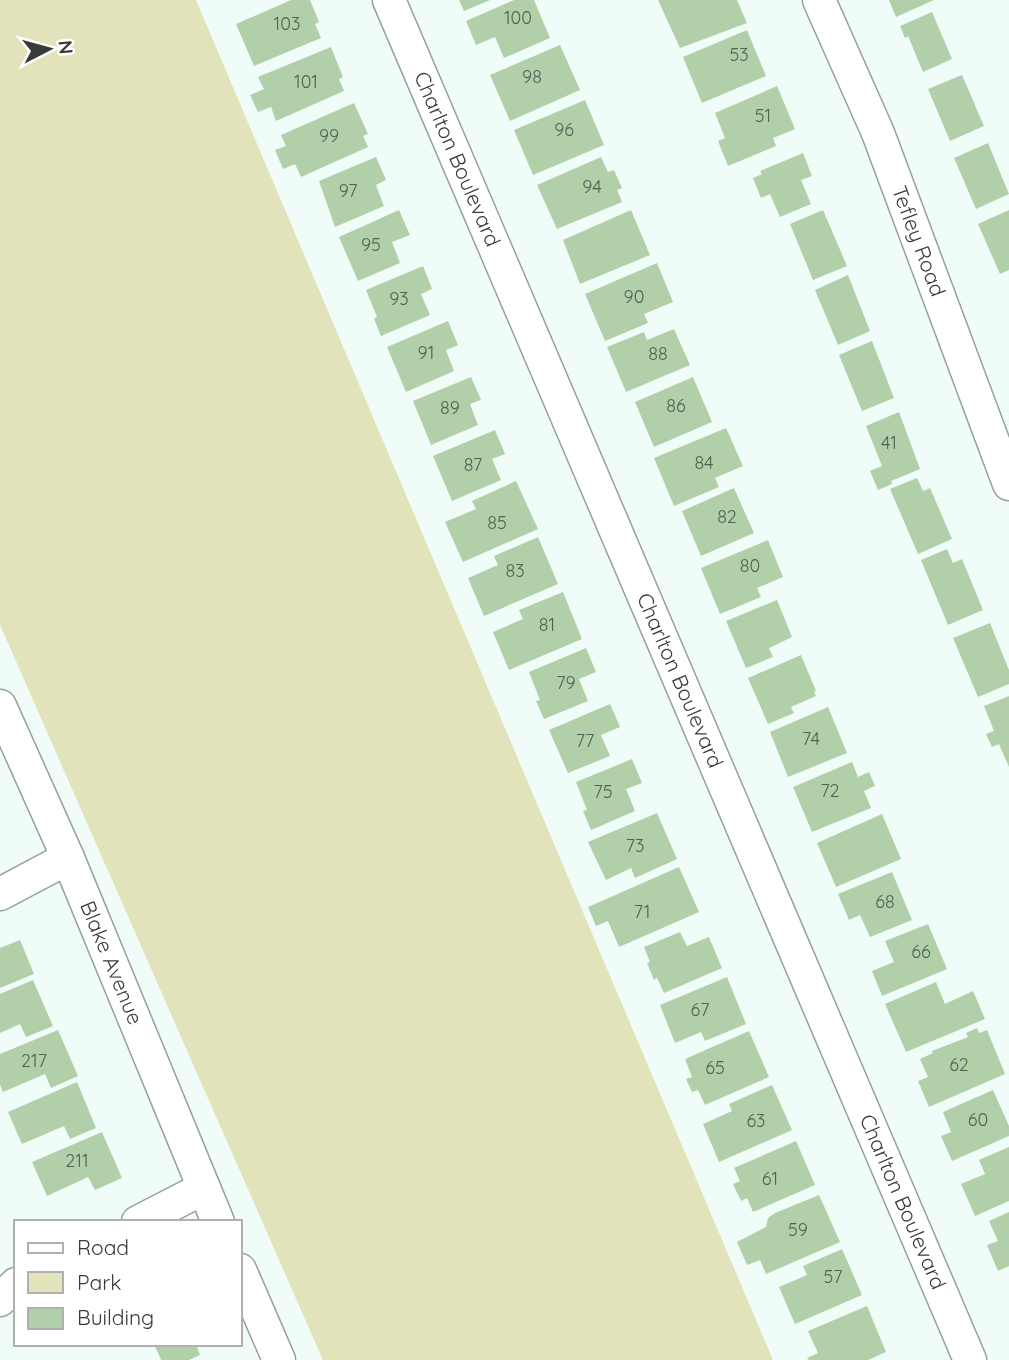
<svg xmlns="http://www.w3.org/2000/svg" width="1009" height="1360" font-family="Quicksand,sans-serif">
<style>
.green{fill:#e2e3ba}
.building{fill:#b1d0a9}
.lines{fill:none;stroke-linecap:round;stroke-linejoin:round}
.minor-casing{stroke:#96a19c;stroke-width:35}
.minor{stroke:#fff;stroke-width:32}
.labels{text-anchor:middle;stroke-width:5;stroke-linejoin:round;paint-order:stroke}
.number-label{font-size:18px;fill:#556054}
.street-label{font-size:21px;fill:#363a38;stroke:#fff}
</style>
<rect width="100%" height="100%" fill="#f0fcf7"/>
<!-- green -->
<path class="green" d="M 0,0 L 196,0 L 773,1360 L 323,1360 L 0,625 Z"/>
<!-- building -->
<path class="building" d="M 291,0 L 310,0 L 319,22 L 315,24 L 321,38 L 254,66 L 236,24 Z
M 459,0 L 490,0 L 464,11 Z
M 514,0 L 534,0 L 550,38 L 504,58 L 495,37 L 476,45 L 466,21 Z
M 658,0 L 737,0 L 747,23 L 680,48 Z
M 889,0 L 934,0 L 896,17 Z
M 932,12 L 952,59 L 923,72 L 908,36 L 905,38 L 900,26 Z
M 747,30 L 766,76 L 702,103 L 683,57 Z
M 560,45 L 580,90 L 510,121 L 490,75 Z
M 331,47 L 343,77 L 339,79 L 344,91 L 276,121 L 271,107 L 258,112 L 250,95 L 264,89 L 258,77 Z
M 962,75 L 984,126 L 950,141 L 928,89 Z
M 777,86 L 795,129 L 773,138 L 776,146 L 728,166 L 718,141 L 725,138 L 715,113 Z
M 585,100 L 604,145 L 533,175 L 514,130 Z
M 354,103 L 368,134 L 363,136 L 368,147 L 301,177 L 295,164 L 283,169 L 275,150 L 286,146 L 281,135 Z
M 988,143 L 1009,194 L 976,209 L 954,158 Z
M 803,153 L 812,176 L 801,180 L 811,204 L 780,217 L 770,194 L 761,198 L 753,178 L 762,174 L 760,171 Z
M 376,157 L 386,180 L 376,185 L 384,206 L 335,227 L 319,181 Z
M 601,157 L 608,172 L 614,170 L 622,188 L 617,190 L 622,202 L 557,229 L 537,185 Z
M 399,210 L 410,235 L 392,242 L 400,263 L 358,281 L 339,237 Z
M 631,210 L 650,255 L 580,284 L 563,240 Z
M 823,210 L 847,266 L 813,280 L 790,224 Z
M 1009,210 L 1009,270 L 1000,274 L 978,224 Z
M 657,263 L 673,302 L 644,314 L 648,323 L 605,341 L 585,294 Z
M 423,266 L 432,289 L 421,294 L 430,315 L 381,336 L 374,319 L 377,317 L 366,290 Z
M 848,275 L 870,331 L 838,345 L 815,290 Z
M 448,321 L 458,345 L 446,350 L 454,371 L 406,392 L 387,347 Z
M 674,329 L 690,365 L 626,392 L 607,347 L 644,332 L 647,340 Z
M 872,341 L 894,398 L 862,411 L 839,355 Z
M 471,377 L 481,400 L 470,404 L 478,425 L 431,445 L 413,401 Z
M 693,377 L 712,422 L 654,447 L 635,402 Z
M 899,412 L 920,469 L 891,481 L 892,484 L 878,490 L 870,471 L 882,466 L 866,426 Z
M 726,428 L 743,466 L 715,478 L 719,487 L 674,506 L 654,458 Z
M 495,430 L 505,454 L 492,459 L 501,480 L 452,501 L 433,456 Z
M 917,478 L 923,491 L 930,488 L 952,539 L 918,554 L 890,489 Z
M 516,481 L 538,529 L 463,562 L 445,522 L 476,509 L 472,501 Z
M 734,488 L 754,533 L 701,556 L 682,511 Z
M 538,537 L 558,584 L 484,616 L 468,578 L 498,565 L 494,556 Z
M 768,540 L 783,577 L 757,588 L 761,597 L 720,614 L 701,568 Z
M 947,549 L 953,563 L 962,559 L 983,610 L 948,625 L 921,560 Z
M 563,592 L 582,639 L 509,670 L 493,632 L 523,619 L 519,610 Z
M 777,600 L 792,637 L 769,648 L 773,657 L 746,668 L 726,621 Z
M 990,623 L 1009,670 L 1009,684 L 978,697 L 953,638 Z
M 586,648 L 596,672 L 579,679 L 588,701 L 544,719 L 536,701 L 540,700 L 529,672 Z
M 801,655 L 816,691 L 814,692 L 816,696 L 791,707 L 794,713 L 768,724 L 748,678 Z
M 1009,696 L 1009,767 L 999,744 L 992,747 L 986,734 L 994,731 L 984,706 Z
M 610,704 L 620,727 L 601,735 L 610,756 L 568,773 L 549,730 Z
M 828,707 L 847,753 L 788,777 L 770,732 Z
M 632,759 L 642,783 L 626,789 L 635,811 L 591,830 L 583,811 L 587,810 L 576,782 Z
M 852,762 L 858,777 L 869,772 L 875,786 L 864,791 L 871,808 L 812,832 L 793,787 Z
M 657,813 L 677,859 L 635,878 L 631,868 L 606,880 L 588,842 Z
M 882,814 L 901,859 L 836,887 L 817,843 Z
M 679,867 L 699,912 L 619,947 L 608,921 L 596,926 L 588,907 Z
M 892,872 L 912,920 L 870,937 L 860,915 L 849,920 L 838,894 Z
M 928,924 L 947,969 L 882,996 L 872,971 L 894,962 L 885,941 Z
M 680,932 L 687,946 L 709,937 L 722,968 L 664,993 L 657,978 L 654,980 L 647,963 L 650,962 L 644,947 Z
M 20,940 L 34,974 L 0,988 L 0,948 Z
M 727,977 L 746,1024 L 705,1041 L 701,1032 L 675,1043 L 660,1005 Z
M 33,980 L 53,1026 L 26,1037 L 20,1024 L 0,1033 L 0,994 Z
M 936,982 L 945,1004 L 973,991 L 985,1019 L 906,1052 L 885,1004 Z
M 977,1028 L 979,1033 L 987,1030 L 1005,1074 L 929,1107 L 918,1081 L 928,1077 L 920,1059 L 933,1053 L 932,1051 L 968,1037 L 966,1033 Z
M 58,1030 L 78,1076 L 51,1088 L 45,1074 L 3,1092 L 0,1085 L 0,1054 Z
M 749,1031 L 769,1077 L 705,1105 L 698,1090 L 692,1092 L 686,1079 L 692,1077 L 685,1059 Z
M 77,1082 L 96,1128 L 70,1139 L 64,1126 L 22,1144 L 8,1112 Z
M 772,1085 L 792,1130 L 719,1162 L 703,1124 L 732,1111 L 729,1104 Z
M 993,1090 L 1009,1126 L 1009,1136 L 952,1161 L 941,1136 L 951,1132 L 943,1112 Z
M 102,1132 L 122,1178 L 95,1190 L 88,1177 L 47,1196 L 32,1162 Z
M 796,1141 L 815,1185 L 753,1212 L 747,1198 L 741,1201 L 733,1184 L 740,1181 L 734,1168 Z
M 1009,1147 L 1009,1201 L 975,1216 L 961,1184 L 985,1174 L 979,1160 Z
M 819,1195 L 840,1242 L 766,1274 L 760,1260 L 747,1265 L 737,1242 L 766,1227 L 768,1218 L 775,1213 Z
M 1009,1212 L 1009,1266 L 998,1271 L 987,1245 L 998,1241 L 989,1221 Z
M 842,1249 L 862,1295 L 795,1324 L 779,1287 L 807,1275 L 803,1266 Z
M 867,1306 L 886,1352 L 868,1360 L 809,1360 L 807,1358 L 818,1353 L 808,1331 Z
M 154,1344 L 196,1344 L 200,1355 L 189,1360 L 161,1360 Z"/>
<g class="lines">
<!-- minor casing -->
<g class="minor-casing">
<g id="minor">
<path id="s1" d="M 389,0 L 970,1360"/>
<path id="s2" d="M 819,0 L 878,133 L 1009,484"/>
<path id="s3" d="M 0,706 L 68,858 L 218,1222"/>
<path d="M 0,894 L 68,858"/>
<path d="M 138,1222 L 204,1188"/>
<path d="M 240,1270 L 279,1360"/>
<path d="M 0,1300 L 16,1284"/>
</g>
</g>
<!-- minor -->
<use href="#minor" class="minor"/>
</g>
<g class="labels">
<!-- number labels -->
<g class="number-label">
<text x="518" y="24">100</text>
<text x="287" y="30">103</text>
<text x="739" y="61">53</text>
<text x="532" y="83">98</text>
<text x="306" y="88">101</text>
<text x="763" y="122">51</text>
<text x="564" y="136">96</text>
<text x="329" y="142">99</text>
<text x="592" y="193">94</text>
<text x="348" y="197">97</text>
<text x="371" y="251">95</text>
<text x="634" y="303">90</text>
<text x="399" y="305">93</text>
<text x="426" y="359">91</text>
<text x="658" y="360">88</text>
<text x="676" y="412">86</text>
<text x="450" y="414">89</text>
<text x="889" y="449">41</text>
<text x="704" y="469">84</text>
<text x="473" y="471">87</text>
<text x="727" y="523">82</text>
<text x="497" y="529">85</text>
<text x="750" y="572">80</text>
<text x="515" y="577">83</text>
<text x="547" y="631">81</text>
<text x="566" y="689">79</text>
<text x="811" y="745">74</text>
<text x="585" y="747">77</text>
<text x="830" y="797">72</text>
<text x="603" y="798">75</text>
<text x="635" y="852">73</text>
<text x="885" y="908">68</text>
<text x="642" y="918">71</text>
<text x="921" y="958">66</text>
<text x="700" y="1016">67</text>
<text x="34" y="1067">217</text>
<text x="959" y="1071">62</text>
<text x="715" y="1074">65</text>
<text x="978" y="1126">60</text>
<text x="756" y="1127">63</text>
<text x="77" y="1167">211</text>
<text x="770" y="1185">61</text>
<text x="798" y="1236">59</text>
<text x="833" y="1283">57</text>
</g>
<!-- street labels -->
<g class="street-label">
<text dy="7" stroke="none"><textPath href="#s1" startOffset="173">Charlton Boulevard</textPath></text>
<text dy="7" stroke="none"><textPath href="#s2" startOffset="261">Tefley Road</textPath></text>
<text dy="7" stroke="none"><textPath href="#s1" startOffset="740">Charlton Boulevard</textPath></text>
<text dy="7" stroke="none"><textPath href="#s3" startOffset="280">Blake Avenue</textPath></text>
<text dy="7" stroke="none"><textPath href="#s1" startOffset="1307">Charlton Boulevard</textPath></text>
</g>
</g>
<!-- legend -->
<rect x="14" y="1220" width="228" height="126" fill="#ffffff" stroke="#afb0af" stroke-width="2"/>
<rect x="28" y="1243" width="35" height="10" fill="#ffffff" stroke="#afb0af" stroke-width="2"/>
<text x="77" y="1255" font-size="21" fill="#363a38">Road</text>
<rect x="28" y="1272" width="35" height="21" fill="#e2e3ba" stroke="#afb0af" stroke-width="2"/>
<text x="77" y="1290" font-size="21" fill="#363a38">Park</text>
<rect x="28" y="1308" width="35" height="21" fill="#b1d0a9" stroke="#afb0af" stroke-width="2"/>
<text x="77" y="1325" font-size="21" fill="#363a38">Building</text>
<!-- north arrow -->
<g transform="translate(49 49) rotate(84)" stroke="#ffffff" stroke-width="5" paint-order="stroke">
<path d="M0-5L12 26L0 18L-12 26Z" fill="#363a38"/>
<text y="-10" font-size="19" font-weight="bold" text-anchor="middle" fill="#363a38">N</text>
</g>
</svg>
